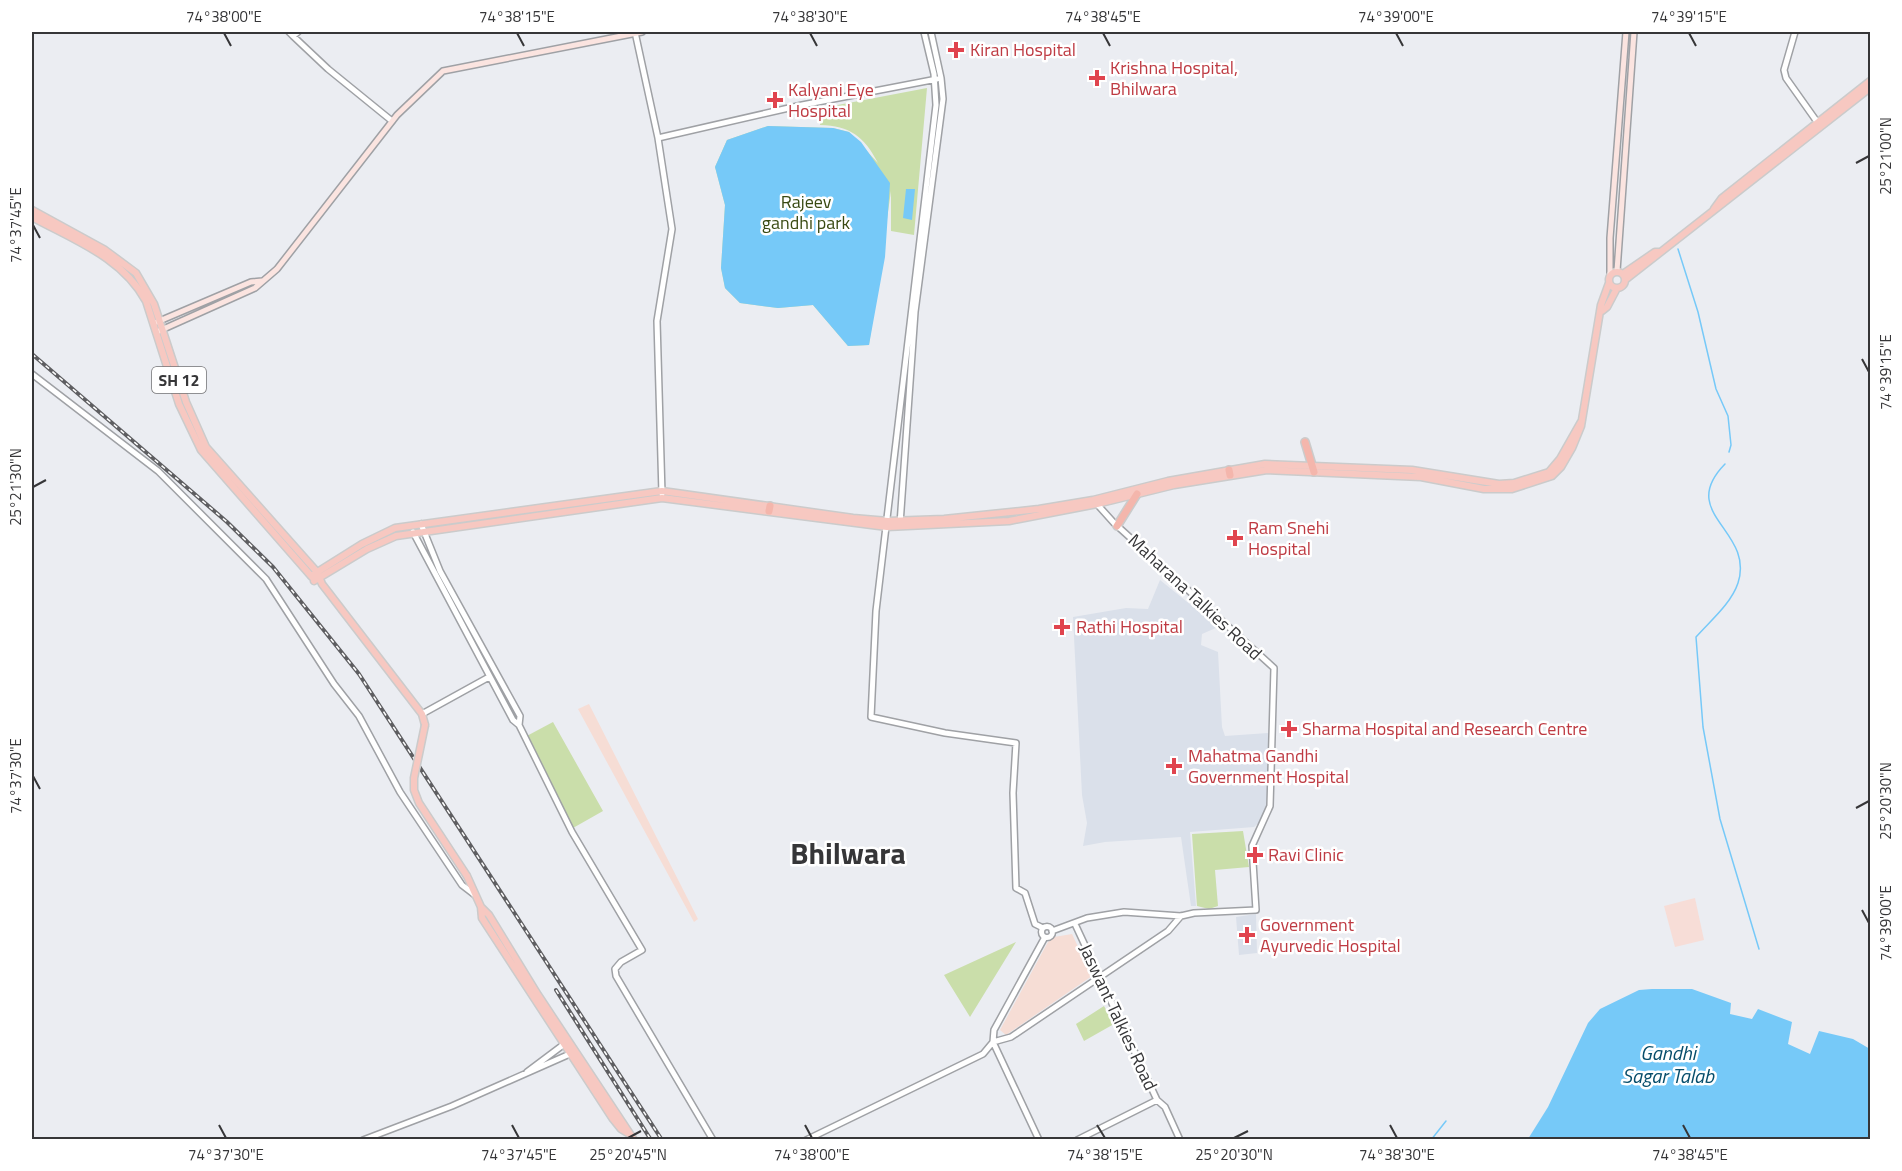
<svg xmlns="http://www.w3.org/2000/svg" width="1902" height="1171" font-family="'Titillium Web',sans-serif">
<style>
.commercial{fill:#f6ddd5}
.built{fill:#dae0ea}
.education{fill:#f7ddd7}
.green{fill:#cadeaa}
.water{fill:#76c9f8}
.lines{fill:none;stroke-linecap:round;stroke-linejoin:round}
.stream{stroke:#76c9f8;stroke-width:1.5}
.tertiary-casing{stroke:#9fa1a5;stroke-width:8}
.secondary-casing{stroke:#9fa1a5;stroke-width:8}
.primary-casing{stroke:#cbcbcb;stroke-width:9}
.trunk-casing{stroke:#cbcbcb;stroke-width:10}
.tertiary{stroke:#fff;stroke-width:5}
.secondary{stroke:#fbe4e0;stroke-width:5}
.primary{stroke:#f7c8c1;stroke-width:6}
.trunk{stroke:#f4b6ac;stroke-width:7}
.rail-casing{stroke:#5e5e61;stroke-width:4}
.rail{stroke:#fff;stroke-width:1.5;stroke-dasharray:4.5;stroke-linecap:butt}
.primary-bridge-casing{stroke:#cbcbcb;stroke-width:9;stroke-linecap:butt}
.primary-bridge{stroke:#f7c8c1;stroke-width:6}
.ticks{fill:none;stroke:#363638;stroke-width:2}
.health-dot{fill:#e0444e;stroke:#fff;stroke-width:2}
.labels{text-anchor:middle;stroke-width:5;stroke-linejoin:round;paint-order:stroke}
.shield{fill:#fff;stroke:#727274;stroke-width:1.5}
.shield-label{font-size:16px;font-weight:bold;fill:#363638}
.health-label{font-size:18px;fill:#be3a42;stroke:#fff;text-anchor:start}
.park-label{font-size:18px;fill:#384912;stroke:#fff}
.street-label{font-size:18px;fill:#363638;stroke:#fff}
.water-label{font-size:20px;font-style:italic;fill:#064d6b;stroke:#fff}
.town-label{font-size:30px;font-weight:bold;fill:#363638;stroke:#fff}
.neatline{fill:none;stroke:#363638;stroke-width:2}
.ticks-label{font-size:15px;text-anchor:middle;fill:#363638}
</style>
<rect width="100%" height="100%" fill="#ebedf2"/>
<!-- commercial -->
<path class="commercial" d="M 589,704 L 698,919 L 694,922 L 578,709 Z
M 1072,934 L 1092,976 L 1006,1035 L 1000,1030 L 1048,942 L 1054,937 Z"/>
<!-- built -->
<path class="built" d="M 1160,580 L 1218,627 L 1202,634 L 1201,645 L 1218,652 L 1222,727 L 1225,736 L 1268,733 L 1269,801 L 1262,820 L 1254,827 L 1190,832 L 1196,906 L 1191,906 L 1181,837 L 1105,842 L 1083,846 L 1087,823 L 1082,795 L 1073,617 L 1126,608 L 1148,609 Z
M 1256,914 L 1257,953 L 1239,955 L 1236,917 Z"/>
<!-- education -->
<path class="education" d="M 1695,898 L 1704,940 L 1675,947 L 1664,906 Z"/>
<!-- green -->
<path class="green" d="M 927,88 L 914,235 L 891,231 L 891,191 L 869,345 L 848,346 L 813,305 L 778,308 L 740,303 L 725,288 L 721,268 L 725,205 L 715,167 L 727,140 L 768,126 L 833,128 L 849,132 L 878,163 C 864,136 850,126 820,125 L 822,108 Z
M 553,722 L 603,811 L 573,828 L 523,738 Z
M 1243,831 L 1249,867 L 1215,870 L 1218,906 L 1209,909 L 1197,906 L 1192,834 Z
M 1016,942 L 970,1017 L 944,975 Z
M 1104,1006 L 1114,1024 L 1084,1041 L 1076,1024 Z"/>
<!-- water -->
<path class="water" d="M 768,126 L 833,128 L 849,132 L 861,142 L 890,183 L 885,257 L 869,345 L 848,346 L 813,305 L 778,308 L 740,303 L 725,288 L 721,268 L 725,205 L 715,167 L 727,140 Z
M 906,189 L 915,189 L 912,220 L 903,218 Z
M 1652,989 L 1692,989 L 1731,1003 L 1730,1014 L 1752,1019 L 1758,1009 L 1792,1022 L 1788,1044 L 1810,1054 L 1819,1031 L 1853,1039 L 1870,1049 L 1870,1139 L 1528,1139 L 1548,1107 L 1588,1023 L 1600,1009 L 1639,990 Z"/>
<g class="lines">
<!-- stream -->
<path class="stream" d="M 1678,249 L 1698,312 L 1716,389 L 1728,416 L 1731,445 L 1729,452
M 1725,464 C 1676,514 1755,530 1738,583 C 1731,604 1710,621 1696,637 L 1703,727 L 1720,819 L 1759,949
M 1431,1140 L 1446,1121"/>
<!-- tertiary casing -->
<g class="tertiary-casing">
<path id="tertiary" d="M 289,32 L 293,36 L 298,32
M 635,32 L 658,138 L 802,105 L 937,79
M 924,32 L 934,74 L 936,105 L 876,611 L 871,717 L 945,733 L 1016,743 L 1013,793 L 1016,888 L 1025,893 L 1035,924 L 1043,928
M 1795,32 L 1784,70 L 1786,78 L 1820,126
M 293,36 L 328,69 L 392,121
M 658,138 L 672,229 L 657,321 L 662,494
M 32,374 L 158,471 L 266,579 L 334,684 L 359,716 L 400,792 L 462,885 L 475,895
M 421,524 L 440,571 L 520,716 L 519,725 L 572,832 L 642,950 L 621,962 L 615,969 L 616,976 L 713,1140
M 900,524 L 915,312 L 943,99 L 941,78 L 931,32
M 413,532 L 513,720 L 519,725
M 422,714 L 489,677
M 1075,924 L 1157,1100 L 1165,1107 L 1180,1140
M1041.5 932a5.5 5.5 0 1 1 11 0a5.5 5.5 0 1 1-11 0Z
M 1052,931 L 1087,918 L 1124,912 L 1181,916 L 1194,913 L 1256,910 L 1252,846 L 1270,806 L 1274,668 L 1114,523 L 1096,503
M 993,1042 L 1011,1037 L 1168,931 L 1181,916
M 993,1042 L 1039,1140
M 527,1072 L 567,1042
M 363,1140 L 452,1106 L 572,1053
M 806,1140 L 983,1054 L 993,1042 L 994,1030 L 1045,937
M 1077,1140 L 1157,1100"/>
</g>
<!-- secondary casing -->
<g class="secondary-casing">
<path id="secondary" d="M 1617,271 L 1634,32
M 1610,274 L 1610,238 L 1626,32
M 157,322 L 251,282 L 262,281
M 159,331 L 255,288 L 277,269 L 397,115 L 443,71 L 642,32"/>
</g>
<!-- primary casing -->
<g class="primary-casing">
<path id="primary" d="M 1714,209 L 1722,198 L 1870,81
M 32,210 L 105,250 L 136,273 L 154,304 L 186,402 L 206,447 L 317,572 L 322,584 L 422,714 L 425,725
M 32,217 C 74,240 122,257 146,301 L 179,404 L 201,450 L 312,577
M1609 280a8 8 0 1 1 16 0a8 8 0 1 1-16 0Z
M 1623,274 L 1655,252 L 1660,252
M 1625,280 L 1870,88
M 1602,311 L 1607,307 L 1617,288
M 311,576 L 362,544 L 395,528 L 662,491 L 853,518 L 888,521 L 944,519 L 1039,509 L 1093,500 L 1168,481 L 1265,464 L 1412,470 L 1499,484 L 1514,483 L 1549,472 L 1560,459 L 1581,422
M 314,581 L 367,549 L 396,536 L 662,498 L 887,527 L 1009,521 L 1097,504 L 1174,485 L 1267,470 L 1421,477 L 1484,489 L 1512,489 L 1552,476 L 1561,467 L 1572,448 L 1581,426 L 1601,305 L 1609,283
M 467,876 L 481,907 L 489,915 L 538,995 L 634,1140
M 481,907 L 482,918 L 613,1119 L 621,1129 L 631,1135"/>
</g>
<!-- trunk casing -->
<g class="trunk-casing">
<path id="trunk" d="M 1305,442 L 1314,472
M 1229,470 L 1230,475
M 769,511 L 770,506
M 1117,526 L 1137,494"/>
</g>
<!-- tertiary -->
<use href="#tertiary" class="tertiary"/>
<!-- secondary -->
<use href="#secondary" class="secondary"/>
<!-- primary -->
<use href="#primary" class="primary"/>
<!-- trunk -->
<use href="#trunk" class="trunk"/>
<!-- rail casing -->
<g class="rail-casing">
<path id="rail" d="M 32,354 L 227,522 L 273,567 L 359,674 L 662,1140
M 556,990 L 651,1140"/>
</g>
<!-- rail -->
<use href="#rail" class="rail"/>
<!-- primary-bridge casing -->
<g class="primary-bridge-casing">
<path id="primary-bridge" d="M 425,725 L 414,778 L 414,790 L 419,803 L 467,876"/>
</g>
<!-- primary-bridge -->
<use href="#primary-bridge" class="primary-bridge"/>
</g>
<!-- ticks -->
<path class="ticks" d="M 224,33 L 231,46M 517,33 L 524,46M 810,33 L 817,46M 1103,33 L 1110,46M 1396,33 L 1403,46M 1689,33 L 1696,46M 1856,163 L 1869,156M 33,225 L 40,238M 1862,359 L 1869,372M 33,487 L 46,480M 33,776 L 40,789M 1856,808 L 1869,801M 1862,910 L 1869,923M 219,1125 L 226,1138M 512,1125 L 519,1138M 805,1125 L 812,1138M 1097,1125 L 1105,1138M 1390,1125 L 1397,1138M 1683,1125 L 1690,1138M 628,1138 L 641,1131M 1234,1138 L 1248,1131"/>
<!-- markers -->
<g class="health-dot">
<path d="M953 41h6v6h6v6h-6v6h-6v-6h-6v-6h6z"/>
<path d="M1094 69h6v6h6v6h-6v6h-6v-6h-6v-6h6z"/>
<path d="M772 91h6v6h6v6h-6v6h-6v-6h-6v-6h6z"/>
<path d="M1232 529h6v6h6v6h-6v6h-6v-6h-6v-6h6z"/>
<path d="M1059 618h6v6h6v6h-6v6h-6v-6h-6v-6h6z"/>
<path d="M1286 720h6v6h6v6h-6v6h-6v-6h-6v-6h6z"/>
<path d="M1171 757h6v6h6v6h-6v6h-6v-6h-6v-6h6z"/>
<path d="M1252 846h6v6h6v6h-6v6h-6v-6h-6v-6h6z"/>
<path d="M1244 926h6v6h6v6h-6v6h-6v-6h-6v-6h6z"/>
</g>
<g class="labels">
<!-- shield labels -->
<rect class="shield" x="152" y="367" width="54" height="26" rx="4.5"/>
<g class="shield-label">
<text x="179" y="386">SH 12</text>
</g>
<!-- health labels -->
<g class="health-label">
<text x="970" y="56">Kiran Hospital</text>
<text x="1110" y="74">Krishna Hospital,<tspan x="1110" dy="21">Bhilwara</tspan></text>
<text x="788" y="96">Kalyani Eye<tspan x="788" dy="21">Hospital</tspan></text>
<text x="1248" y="534">Ram Snehi<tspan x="1248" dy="21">Hospital</tspan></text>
<text x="1076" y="633">Rathi Hospital</text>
<text x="1302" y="735">Sharma Hospital and Research Centre</text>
<text x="1188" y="762">Mahatma Gandhi<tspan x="1188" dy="21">Government Hospital</tspan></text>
<text x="1268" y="861">Ravi Clinic</text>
<text x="1260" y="931">Government<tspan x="1260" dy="21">Ayurvedic Hospital</tspan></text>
</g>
<!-- park labels -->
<g class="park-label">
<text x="806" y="208">Rajeev<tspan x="806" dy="21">gandhi park</tspan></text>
</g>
<!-- street labels -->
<g class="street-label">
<text transform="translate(1195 597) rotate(43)" y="6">Maharana Talkies Road</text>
<text transform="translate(1118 1017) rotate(65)" y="6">Jaswant Talkies Road</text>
</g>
<!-- water labels -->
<g class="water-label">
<text x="1668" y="1060">Gandhi<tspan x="1668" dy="23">Sagar Talab</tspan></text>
</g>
<!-- town labels -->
<g class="town-label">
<text x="848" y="864">Bhilwara</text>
</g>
</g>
<!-- border -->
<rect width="1902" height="1171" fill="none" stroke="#ffffff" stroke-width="66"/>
<rect x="33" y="33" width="1836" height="1105" class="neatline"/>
<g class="ticks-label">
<text x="224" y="22">74°38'00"E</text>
<text x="517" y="22">74°38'15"E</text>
<text x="810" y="22">74°38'30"E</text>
<text x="1103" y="22">74°38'45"E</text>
<text x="1396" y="22">74°39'00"E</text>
<text x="1689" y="22">74°39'15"E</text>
<text transform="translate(1886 156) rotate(-90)" y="5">25°21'00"N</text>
<text transform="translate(16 225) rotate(-90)" y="5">74°37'45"E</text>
<text transform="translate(1886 372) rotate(-90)" y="5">74°39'15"E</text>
<text transform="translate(16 487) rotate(-90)" y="5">25°21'30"N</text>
<text transform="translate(16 776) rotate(-90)" y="5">74°37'30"E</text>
<text transform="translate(1886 801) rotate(-90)" y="5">25°20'30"N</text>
<text transform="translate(1886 923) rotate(-90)" y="5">74°39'00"E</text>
<text x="226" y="1160">74°37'30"E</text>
<text x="519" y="1160">74°37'45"E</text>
<text x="628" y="1160">25°20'45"N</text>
<text x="812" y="1160">74°38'00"E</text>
<text x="1105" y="1160">74°38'15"E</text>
<text x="1234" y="1160">25°20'30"N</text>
<text x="1397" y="1160">74°38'30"E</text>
<text x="1690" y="1160">74°38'45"E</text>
</g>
</svg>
